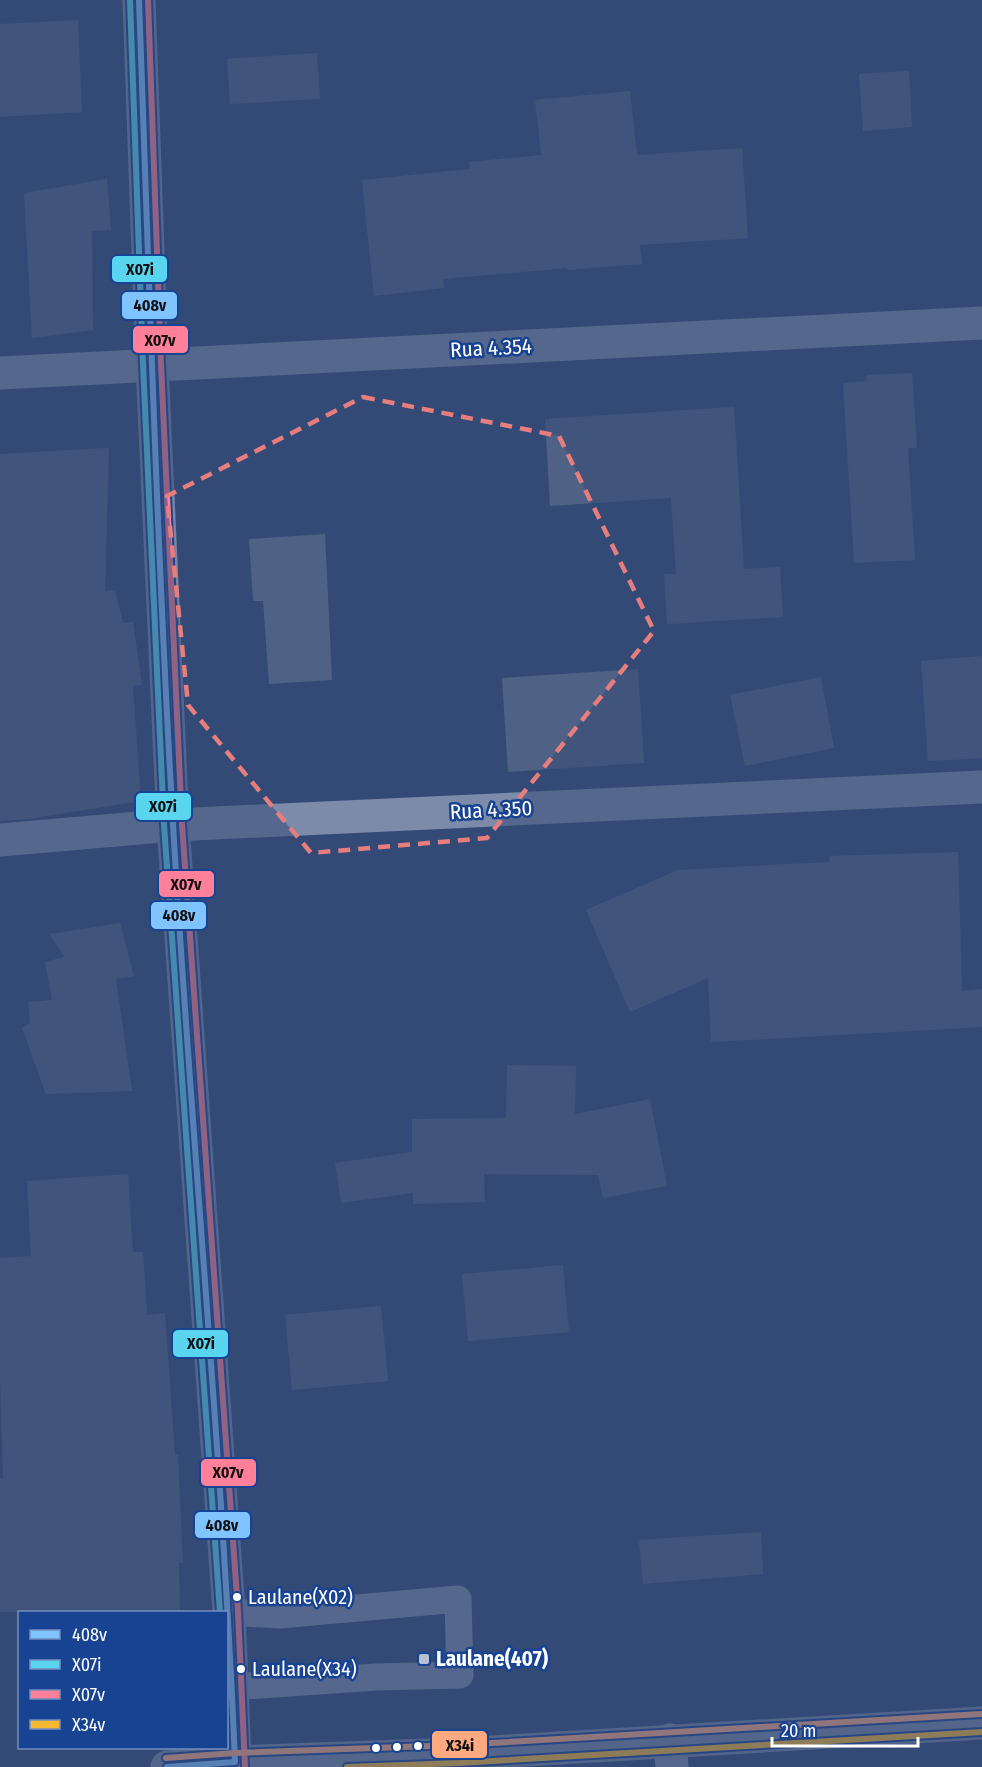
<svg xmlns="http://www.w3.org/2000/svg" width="982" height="1767" font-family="'Fira Sans Condensed',sans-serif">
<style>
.building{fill:#4f6184}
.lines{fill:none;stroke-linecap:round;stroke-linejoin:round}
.lane{stroke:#7c8ba9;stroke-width:27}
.street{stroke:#7c8ba9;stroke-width:33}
.secondary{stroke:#7886a5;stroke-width:33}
.bus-1-casing{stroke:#184292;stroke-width:10}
.bus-2-casing{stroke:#184292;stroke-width:10}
.bus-3-casing{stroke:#184292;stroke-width:10}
.bus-4-casing{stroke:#184292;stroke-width:10}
.bus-5-casing{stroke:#184292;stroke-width:10}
.bus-1{stroke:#80c4ff;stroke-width:6}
.bus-2{stroke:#5ad5f0;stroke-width:6}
.bus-3{stroke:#ff8098;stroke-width:6}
.bus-4{stroke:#fab933;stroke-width:6}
.bus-5{stroke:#ffa980;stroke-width:6}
.marked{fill:none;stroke:#e67e7e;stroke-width:4.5;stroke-dasharray:12 8;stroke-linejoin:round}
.bus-dot{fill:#fff;stroke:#184292;stroke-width:2}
.poi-dot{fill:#b8c0cf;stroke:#184292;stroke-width:2}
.labels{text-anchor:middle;stroke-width:5;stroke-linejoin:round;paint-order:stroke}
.bus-label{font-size:20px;fill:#fff;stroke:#184292;text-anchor:start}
.street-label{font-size:21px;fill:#fff;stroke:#184292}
.poi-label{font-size:21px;font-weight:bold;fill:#fff;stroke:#184292;text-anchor:start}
.line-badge{stroke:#184292;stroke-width:2}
.pale-badge-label{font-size:16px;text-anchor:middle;font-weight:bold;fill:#111}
</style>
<rect width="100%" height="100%" fill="#344a76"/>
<!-- building -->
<path class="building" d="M 78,20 L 82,112 L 0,117 L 0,24 Z
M 317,53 L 320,99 L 230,104 L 227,59 Z
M 909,71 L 912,127 L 863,131 L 859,74 Z
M 630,91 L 637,155 L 742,148 L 748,238 L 640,245 L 642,264 L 567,270 L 567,268 L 443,279 L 444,288 L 374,296 L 362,180 L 470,169 L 469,162 L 541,155 L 535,100 Z
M 107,179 L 111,230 L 92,231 L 93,330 L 32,338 L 24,193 Z
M 912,373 L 917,448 L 908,448 L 915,560 L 854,563 L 843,383 L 867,381 L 866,375 Z
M 734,407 L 744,569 L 780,567 L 783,617 L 667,624 L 664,574 L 676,574 L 671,498 L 550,506 L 545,419 Z
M 109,448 L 105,591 L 115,590 L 123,623 L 133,622 L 142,685 L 133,686 L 141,801 L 29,819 L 0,821 L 0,454 Z
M 325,534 L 332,680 L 269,684 L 263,601 L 253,601 L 249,539 Z
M 982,656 L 982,758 L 928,761 L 921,661 Z
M 638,669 L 644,763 L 508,772 L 502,678 Z
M 821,677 L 834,748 L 745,766 L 730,695 Z
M 958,852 L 962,991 L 982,989 L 982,1027 L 711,1042 L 708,978 L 630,1012 L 586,910 L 678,870 L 830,862 L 829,856 Z
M 120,923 L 134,976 L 116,979 L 132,1091 L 46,1094 L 22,1028 L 30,1023 L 28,1002 L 52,1000 L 45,962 L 64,957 L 50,934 Z
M 507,1065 L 576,1066 L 575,1114 L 650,1099 L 667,1186 L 603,1198 L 598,1175 L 484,1174 L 485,1202 L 413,1204 L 413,1193 L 341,1203 L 335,1163 L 412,1152 L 412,1119 L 506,1118 Z
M 128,1174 L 133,1252 L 143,1252 L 147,1315 L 165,1313 L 175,1455 L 178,1455 L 183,1563 L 179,1563 L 180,1612 L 0,1612 L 0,1478 L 3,1478 L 0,1377 L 0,1258 L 31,1256 L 27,1181 Z
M 563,1265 L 569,1332 L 468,1341 L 462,1274 Z
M 381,1306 L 388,1381 L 292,1390 L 285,1315 Z
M 761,1532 L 763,1574 L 643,1584 L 639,1540 Z"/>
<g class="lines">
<!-- lane -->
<path class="lane" d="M 229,1612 L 279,1615 L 458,1599 L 460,1675 L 376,1677 L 232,1687"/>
<!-- street -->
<path class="street" d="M 0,373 L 982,323
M 0,840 L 173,825 L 982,787
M 670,1740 L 672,1767"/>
<!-- secondary -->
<path class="secondary" d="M 139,0 L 152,364 L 173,825 L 229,1612 L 235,1762
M 167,1767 L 235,1762 L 458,1754 L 982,1723"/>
<!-- bus-1 casing -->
<g class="bus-1-casing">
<path id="bus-1" d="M 139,0 C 149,275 157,550 173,824 C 191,1137 222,1449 235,1762 L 167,1767"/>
</g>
<!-- bus-2 casing -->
<g class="bus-2-casing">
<path id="bus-2" d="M 130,0 L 143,364 L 164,825 L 220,1612"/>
</g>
<!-- bus-3 casing -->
<g class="bus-3-casing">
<path id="bus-3" d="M 148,0 L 161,364 L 182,824 L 238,1611 L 245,1767"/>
</g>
<!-- bus-4 casing -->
<g class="bus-4-casing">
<path id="bus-4" d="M 347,1767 L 459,1763 L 982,1732"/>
</g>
<!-- bus-5 casing -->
<g class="bus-5-casing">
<path id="bus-5" d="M 166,1758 L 235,1753 L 458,1745 L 981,1714"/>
</g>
<!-- bus-1 -->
<use href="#bus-1" class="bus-1"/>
<!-- bus-2 -->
<use href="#bus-2" class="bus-2"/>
<!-- bus-3 -->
<use href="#bus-3" class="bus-3"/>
<!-- bus-4 -->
<use href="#bus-4" class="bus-4"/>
<!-- bus-5 -->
<use href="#bus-5" class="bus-5"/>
</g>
<!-- marked area -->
<path d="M0 0H982V1767H0ZM 363,397 L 559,436 L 654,631 L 487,838 L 311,853 L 188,705 L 167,496 Z" fill="#344a76" fill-opacity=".55" fill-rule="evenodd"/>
<path class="marked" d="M 363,397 L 559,436 L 654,631 L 487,838 L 311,853 L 188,705 L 167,496 Z"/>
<!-- markers -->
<g class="bus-dot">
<circle cx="237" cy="1597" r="5"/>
<circle cx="241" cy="1669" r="5"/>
<circle cx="418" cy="1746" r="5"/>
<circle cx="397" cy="1747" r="5"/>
<circle cx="376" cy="1748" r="5"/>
</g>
<rect class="poi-dot" x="418" y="1653" width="12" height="12" rx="3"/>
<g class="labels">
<!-- bus labels -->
<g class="bus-label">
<text x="248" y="1604">Laulane(X02)</text>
<text x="252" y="1676">Laulane(X34)</text>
</g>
<!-- street labels -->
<g class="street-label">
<text transform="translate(491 348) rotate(-3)" y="7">Rua 4.354</text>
<text transform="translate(491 810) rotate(-3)" y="7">Rua 4.350</text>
</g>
<!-- poi labels -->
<g class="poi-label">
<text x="436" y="1666">Laulane(407)</text>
</g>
</g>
<g class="line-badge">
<rect x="111" y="255" width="57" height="28" rx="6" fill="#5ad5f0"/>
<rect x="121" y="291" width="57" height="29" rx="6" fill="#80c4ff"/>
<rect x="132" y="325" width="57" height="29" rx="6" fill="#ff8098"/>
<rect x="135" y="792" width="57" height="29" rx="6" fill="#5ad5f0"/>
<rect x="158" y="870" width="57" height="28" rx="6" fill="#ff8098"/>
<rect x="150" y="901" width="57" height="29" rx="6" fill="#80c4ff"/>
<rect x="172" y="1329" width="57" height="29" rx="6" fill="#5ad5f0"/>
<rect x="200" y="1458" width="57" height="29" rx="6" fill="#ff8098"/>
<rect x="194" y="1511" width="57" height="28" rx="6" fill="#80c4ff"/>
<rect x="431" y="1730" width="57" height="29" rx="6" fill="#ffa980"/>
</g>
<g class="pale-badge-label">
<text x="140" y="275">X07i</text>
<text x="150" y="311">408v</text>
<text x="160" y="346">X07v</text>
<text x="163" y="812">X07i</text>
<text x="186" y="890">X07v</text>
<text x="179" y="921">408v</text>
<text x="201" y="1349">X07i</text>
<text x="228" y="1478">X07v</text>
<text x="222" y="1531">408v</text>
<text x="460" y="1751">X34i</text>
</g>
<!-- legend -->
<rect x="18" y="1611" width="210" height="138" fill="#184292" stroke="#748ebe" stroke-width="1.5"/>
<rect x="30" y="1630" width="30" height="9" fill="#80c4ff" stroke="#748ebe" stroke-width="1.5"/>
<text x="72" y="1641" font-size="18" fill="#ffffff">408v</text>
<rect x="30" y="1660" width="30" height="9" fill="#5ad5f0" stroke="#748ebe" stroke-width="1.5"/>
<text x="72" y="1671" font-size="18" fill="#ffffff">X07i</text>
<rect x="30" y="1690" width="30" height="9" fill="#ff8098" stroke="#748ebe" stroke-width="1.5"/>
<text x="72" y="1701" font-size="18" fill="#ffffff">X07v</text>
<rect x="30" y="1720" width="30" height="9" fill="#fab933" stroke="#748ebe" stroke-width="1.5"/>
<text x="72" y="1731" font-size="18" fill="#ffffff">X34v</text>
<!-- scale -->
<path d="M772 1737v9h146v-9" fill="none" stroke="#ffffff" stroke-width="3"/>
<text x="781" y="1737" font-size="18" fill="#ffffff" stroke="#184292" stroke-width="4.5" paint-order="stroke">20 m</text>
</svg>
